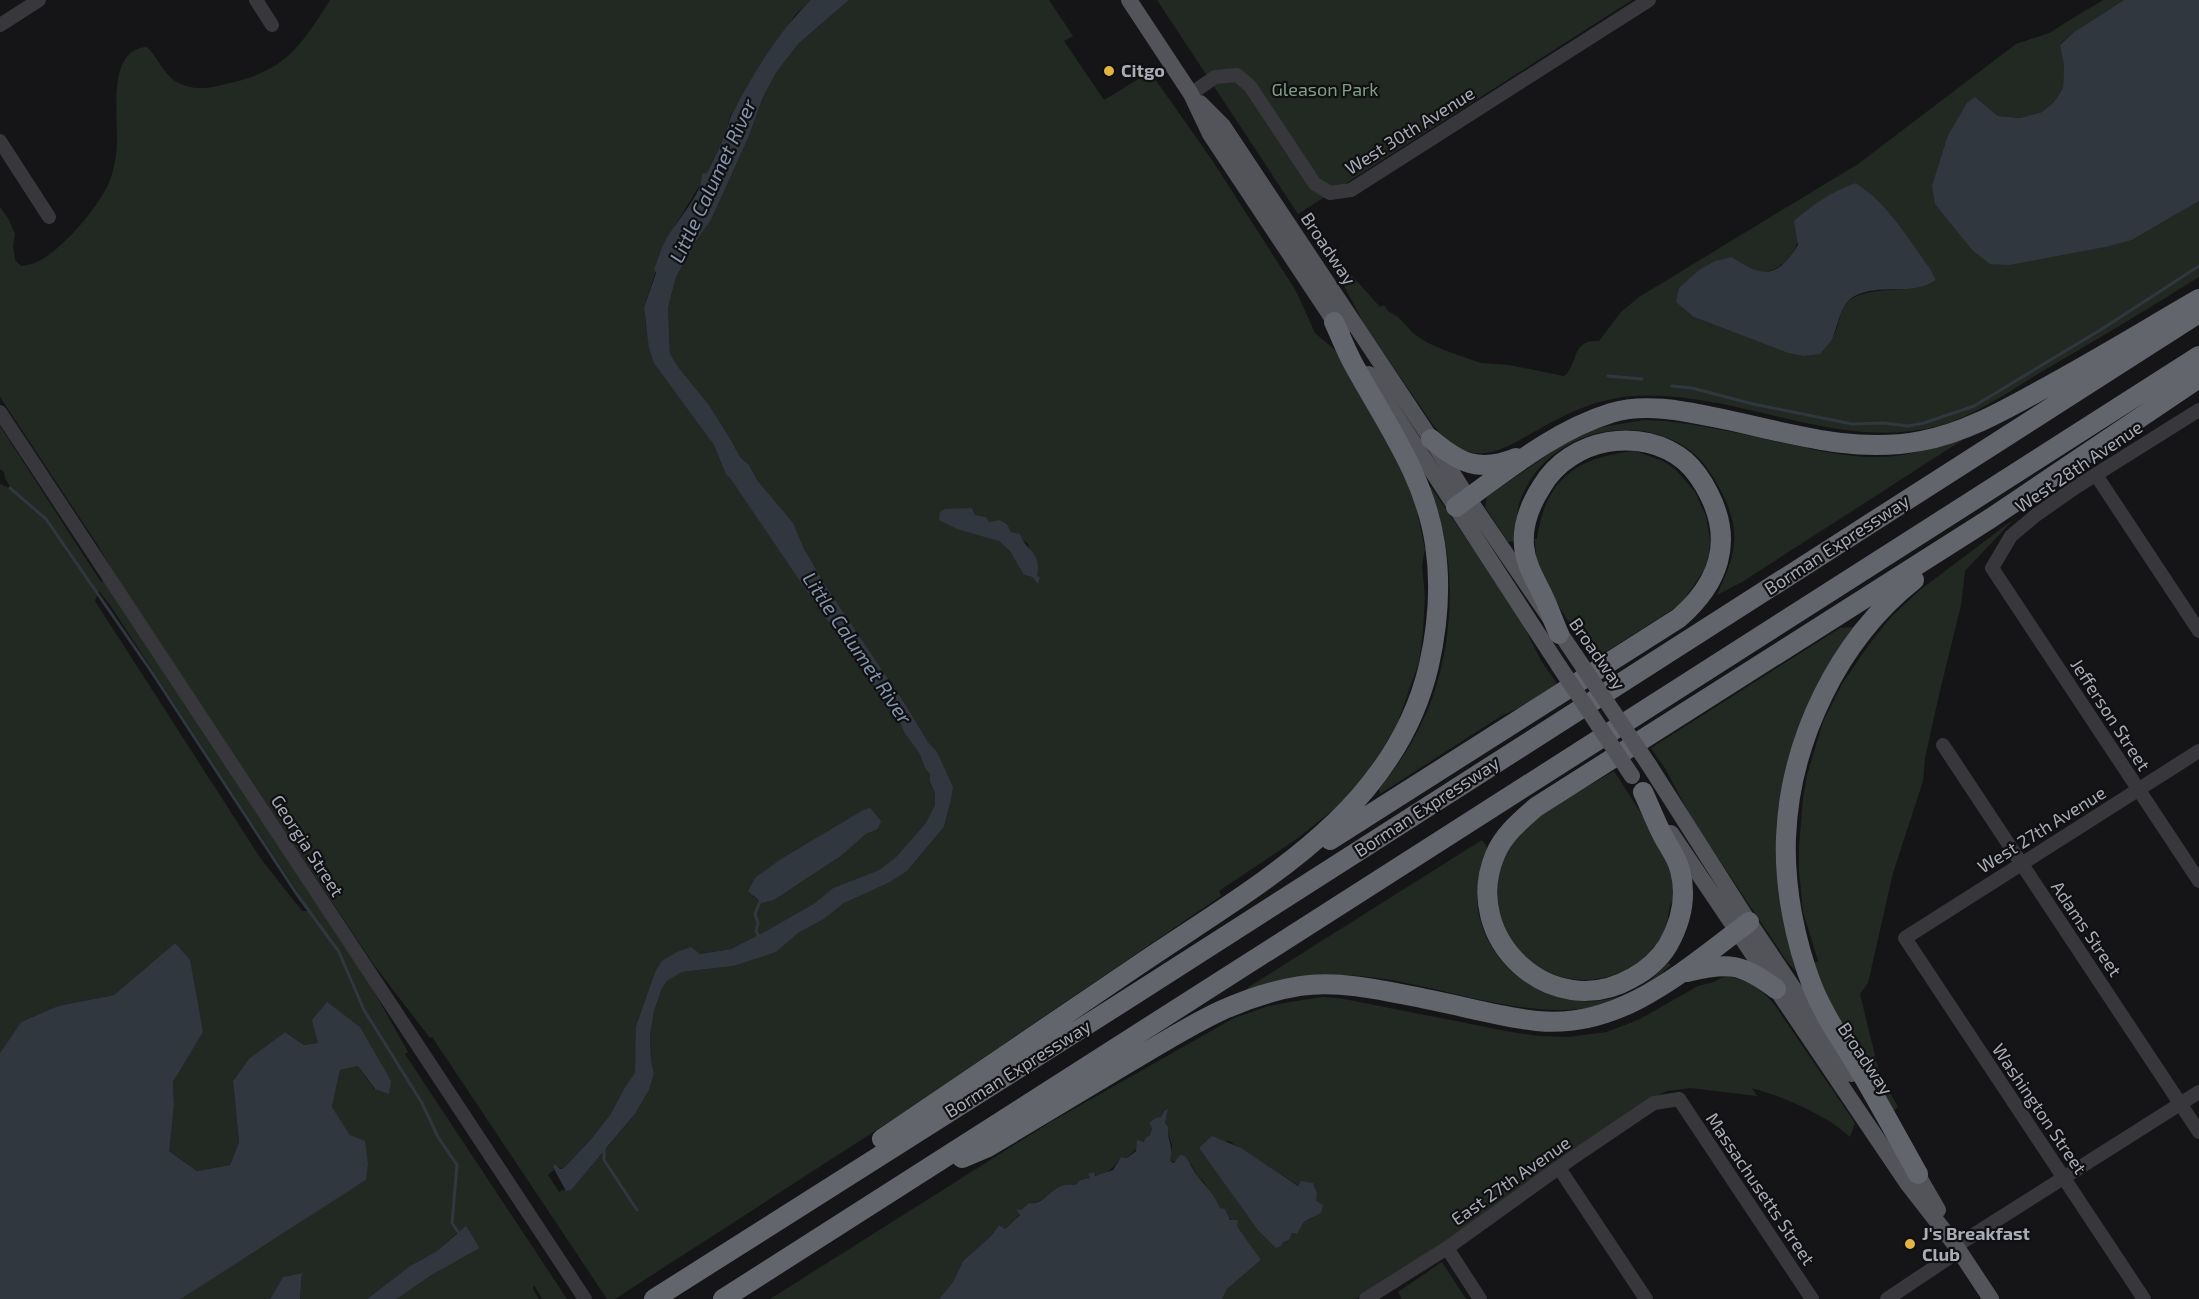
<svg xmlns="http://www.w3.org/2000/svg" width="2199" height="1299" font-family="'Exo 2',sans-serif">
<style>
.green{fill:#222923;fill-rule:evenodd}
.water{fill:#30373f}
.lines{fill:none;stroke-linecap:round;stroke-linejoin:round}
.stream{stroke:#30373f;stroke-width:3}
.minor{stroke:#37373c;stroke-width:14}
.major{stroke:#53545a;stroke-width:16}
.highway{stroke:#63656c;stroke-width:20}
.major-bridge{stroke:#53545a;stroke-width:16}
.poi-dot{fill:#e2b442;stroke:#101012;stroke-width:2}
.labels{text-anchor:middle;stroke-width:4.5;stroke-linejoin:round;paint-order:stroke}
.poi-label{font-size:18px;font-weight:bold;fill:#a8acb6;stroke:#101012;text-anchor:start}
.park-label{font-size:18px;fill:#819f84;stroke:#101012}
.street-label{font-size:18px;fill:#a8acb6;stroke:#101012}
.water-label{font-size:20px;font-style:italic;fill:#8297ae;stroke:#101012}
</style>
<rect width="100%" height="100%" fill="#151517"/>
<!-- green -->
<path class="green" d="M 330,0 L 811,0 L 795,15 L 730,116 L 726,133 L 707,173 L 665,242 L 644,308 L 646,327 L 693,415 L 714,445 L 726,475 L 730,478 L 801,583 L 901,724 C 903,734 913,743 919,753 C 923,760 923,768 930,774 L 930,782 L 935,793 L 935,805 L 925,824 L 896,857 L 879,870 L 833,888 L 815,903 L 766,931 L 731,949 L 699,954 L 692,949 L 655,972 L 636,1026 L 636,1073 L 625,1087 L 610,1115 L 592,1138 L 564,1168 L 553,1167 L 554,1170 L 548,1175 L 559,1192 L 563,1189 L 564,1191 L 602,1154 L 635,1114 L 649,1090 L 654,1074 L 651,1060 L 650,1036 L 654,1011 L 662,988 L 667,981 L 682,972 L 733,966 L 787,941 L 798,933 L 824,919 L 844,903 L 907,871 L 944,827 L 950,805 L 937,752 L 928,742 L 907,707 L 827,588 L 804,549 L 792,523 L 757,480 L 749,465 L 740,457 L 731,440 L 709,405 L 679,368 L 670,354 L 668,308 L 676,277 L 694,244 L 711,220 L 749,136 L 763,97 L 776,73 L 798,44 L 849,0 L 1049,0 L 1073,36 L 1064,41 L 1104,100 L 1150,72 L 1212,160 L 1296,291 L 1315,333 L 1335,350 L 1388,435 L 1418,503 L 1418,516 L 1425,549 L 1422,566 L 1425,596 L 1423,631 L 1419,662 L 1396,727 L 1368,772 L 1338,806 L 1298,838 L 1219,891 L 1221,896 L 895,1118 L 615,1299 L 607,1299 L 432,1037 L 430,1038 L 374,965 L 120,583 L 97,544 L 0,397 L 0,207 L 8,218 L 15,234 L 13,246 L 15,260 L 21,266 C 27,265 34,264 39,261 C 64,248 105,201 112,174 C 115,164 117,152 117,142 C 118,114 107,49 147,47 C 159,59 165,78 181,84 C 197,91 210,88 226,84 C 285,71 299,49 330,0 ZM 972,508 L 975,515 L 986,517 L 989,523 L 1000,520 L 1007,524 L 1010,532 L 1028,544 L 1037,583 L 1032,577 L 1024,575 C 1018,563 1011,548 999,541 C 984,531 964,534 950,524 L 960,509 ZM 863,810 L 879,824 L 878,829 L 866,834 L 841,856 L 774,900 L 762,903 L 753,896 L 784,857 Z
M 1157,0 L 1632,0 L 1298,214 Z
M 2103,0 L 2124,0 L 2074,32 L 2060,44 L 2064,66 L 2063,88 L 2054,102 L 2042,112 L 2020,118 L 1998,116 L 1975,97 L 2110,246 L 2132,240 L 2199,201 L 2199,277 C 2148,309 2096,340 2043,371 C 2010,391 1976,415 1939,426 C 1836,453 1736,389 1633,396 C 1604,398 1578,408 1552,422 C 1506,446 1475,477 1433,425 L 1364,324 L 1337,272 L 1304,222 L 1380,307 L 1384,305 L 1388,311 L 1398,317 L 1414,334 L 1428,343 L 1449,352 L 1481,363 L 1509,365 L 1564,376 C 1579,365 1570,339 1599,341 L 1621,312 L 1639,297 L 1858,164 L 2016,44 L 2049,33 ZM 1855,183 L 1881,205 L 1931,270 L 1936,280 C 1916,295 1880,285 1855,297 C 1836,305 1842,328 1831,339 C 1825,346 1812,351 1803,356 L 1788,353 L 1694,317 L 1732,257 C 1741,263 1750,270 1760,272 C 1766,273 1773,270 1778,267 C 1798,254 1801,233 1806,211 L 1842,188 Z
M 1644,420 C 1696,421 1750,437 1802,447 C 1828,453 1856,458 1883,457 C 1910,456 1938,446 1964,439 L 1742,582 L 1717,595 C 1724,579 1733,561 1734,543 C 1736,525 1729,506 1721,491 C 1713,476 1704,461 1691,451 C 1639,412 1560,429 1528,484 C 1517,503 1513,521 1520,541 L 1508,542 L 1485,507 L 1487,497 L 1566,442 L 1596,428 Z
M 0,426 L 101,582 L 103,580 L 120,603 L 363,972 L 408,1052 L 405,1054 L 567,1299 L 542,1299 L 534,1285 L 533,1289 L 539,1299 L 397,1299 L 430,1276 L 473,1252 L 458,1232 L 437,1251 L 410,1266 L 367,1299 L 300,1299 L 302,1273 L 283,1277 L 270,1299 L 181,1299 L 366,1180 L 350,1135 L 332,1107 L 340,1070 L 358,1066 L 374,1089 L 391,1081 L 318,1043 L 304,1045 L 285,1032 L 249,1060 L 233,1081 L 239,1142 L 230,1165 L 197,1171 L 168,1150 L 174,1105 L 173,1082 L 203,1031 L 175,943 L 114,995 L 58,1006 L 21,1022 L 0,1053 L 0,484 L 11,489 L 5,478 L 4,472 L 0,469 ZM 99,591 L 110,605 L 310,911 L 302,911 L 261,859 L 95,601 Z
M 1635,451 L 1663,461 L 1676,470 L 1695,492 L 1706,516 L 1710,539 L 1709,556 L 1704,570 L 1681,604 L 1593,660 L 1544,583 L 1537,567 L 1535,541 L 1529,540 L 1537,539 C 1545,479 1577,457 1635,451 Z
M 1431,487 L 1519,616 L 1540,659 L 1557,684 L 1521,707 L 1501,716 L 1380,794 L 1379,789 C 1401,763 1420,731 1432,699 C 1455,634 1458,551 1428,488 Z
M 2014,519 L 1965,571 L 1961,605 L 1939,695 L 1925,758 L 1923,781 L 1893,873 L 1868,983 L 1860,994 L 1879,1072 L 1898,1107 L 1893,1111 L 1826,997 L 1818,971 L 1813,972 L 1812,964 L 1818,961 L 1803,912 L 1799,871 L 1799,847 L 1803,798 L 1807,775 L 1823,722 L 1842,684 L 1868,646 L 1891,617 L 1920,590 Z
M 1855,627 L 1831,661 L 1791,753 L 1801,976 L 1788,963 L 1692,819 L 1666,770 L 1651,748 L 1840,628 Z
M 1614,771 L 1664,849 L 1673,871 L 1673,890 L 1678,890 C 1676,897 1673,900 1670,906 C 1668,914 1668,921 1665,929 C 1655,951 1639,965 1616,974 C 1551,999 1487,943 1499,875 C 1501,864 1506,850 1513,841 C 1535,813 1583,790 1614,771 Z
M 1482,840 L 1487,847 C 1484,873 1472,889 1480,919 C 1496,980 1564,1017 1624,995 C 1642,988 1655,977 1668,963 L 1671,965 C 1572,1061 1449,973 1334,975 C 1325,975 1316,978 1307,979 C 1288,983 1268,987 1249,990 L 1247,988 Z
M 1725,976 C 1747,979 1760,988 1774,1004 L 1855,1123 L 1850,1137 C 1825,1114 1784,1097 1752,1088 L 1757,1096 L 1691,1088 L 1667,1091 L 1647,1100 L 1444,1242 L 1356,1299 L 1222,1299 L 1227,1289 L 1261,1260 L 1237,1226 L 1220,1208 L 1204,1182 L 1197,1176 L 1191,1164 L 1170,1161 L 1172,1146 L 1165,1123 L 1167,1110 L 1164,1111 L 1161,1117 L 1152,1128 L 1150,1135 L 1127,1158 L 1121,1157 C 1113,1169 1104,1179 1088,1174 L 1091,1178 L 1080,1180 L 1075,1185 C 1050,1181 1048,1205 1029,1203 L 1021,1210 L 1017,1209 L 1020,1214 L 1005,1229 L 999,1225 L 991,1236 L 963,1261 L 953,1282 L 939,1299 L 770,1299 L 1049,1123 L 1234,1018 L 1269,1006 L 1290,1002 L 1322,997 L 1339,998 L 1511,1032 L 1539,1036 L 1568,1037 L 1607,1032 L 1640,1019 L 1698,986 L 1714,982 ZM 1229,1141 L 1299,1186 L 1315,1201 L 1313,1218 L 1304,1222 L 1297,1234 L 1292,1233 L 1283,1242 L 1239,1202 L 1199,1148 Z
M 1442,1262 L 1466,1299 L 1402,1299 L 1398,1292 Z"/>
<!-- water -->
<path class="water" d="M 811,0 L 849,0 L 798,44 L 776,73 L 763,97 L 749,136 L 711,220 L 694,244 L 676,277 L 668,308 L 670,354 L 679,368 L 709,405 L 731,440 L 740,457 L 749,465 L 757,480 L 793,523 L 804,549 L 827,588 L 907,707 L 928,742 L 937,752 L 953,787 L 950,804 L 944,827 L 907,871 L 890,882 L 844,903 L 824,919 L 798,933 L 776,952 L 733,966 L 682,972 L 667,981 L 662,988 L 654,1011 L 650,1036 L 651,1060 L 654,1074 L 649,1090 L 635,1114 L 571,1190 L 566,1191 L 553,1167 L 555,1164 L 560,1169 L 564,1168 L 592,1138 L 610,1115 L 625,1087 L 635,1073 L 636,1026 L 655,972 L 662,961 L 677,952 L 691,947 L 700,954 L 731,949 L 766,931 L 815,903 L 833,888 L 879,870 L 896,857 L 925,824 L 935,805 L 935,793 L 930,782 L 930,774 C 923,768 923,760 919,753 C 913,743 903,734 901,724 L 801,583 L 730,478 L 726,475 L 714,445 L 654,363 L 649,348 L 644,308 L 656,273 L 654,269 C 658,261 660,251 664,243 C 674,223 703,195 702,174 L 707,173 C 714,159 721,145 726,131 C 729,125 729,119 732,114 C 754,73 777,33 811,0 Z
M 2124,0 L 2199,0 L 2199,201 L 2132,240 L 2110,246 L 2009,265 L 1990,264 L 1973,251 L 1935,204 L 1932,186 L 1948,135 L 1967,103 L 1975,97 L 1998,116 L 2020,118 L 2042,112 L 2054,102 L 2063,88 L 2064,66 L 2060,45 L 2074,32 Z
M 1855,183 C 1886,200 1910,242 1931,270 L 1936,280 C 1913,297 1878,282 1853,297 C 1839,306 1839,325 1832,339 C 1829,344 1824,349 1820,354 L 1803,356 L 1788,353 L 1694,317 L 1676,302 L 1679,288 L 1699,270 L 1715,261 L 1732,257 C 1763,278 1776,279 1798,245 L 1794,221 C 1812,205 1833,191 1855,183 Z
M 972,508 L 975,515 L 986,517 L 989,522 L 1000,520 L 1007,524 L 1011,532 L 1020,534 C 1026,552 1042,551 1037,576 L 1040,577 L 1038,584 L 1032,577 L 1024,575 L 1010,551 L 999,541 L 957,529 L 939,520 L 940,512 L 945,509 Z
M 870,808 L 881,821 L 878,829 L 866,834 L 841,856 L 774,900 L 762,903 L 748,891 L 756,877 L 784,857 L 863,810 Z
M 175,943 L 190,960 L 203,1032 L 173,1082 L 174,1105 L 169,1151 L 197,1171 L 230,1165 L 239,1142 L 233,1081 L 249,1059 L 285,1032 L 304,1045 L 318,1043 L 312,1020 L 327,1002 L 360,1027 L 391,1081 L 389,1094 L 375,1089 L 358,1066 L 340,1070 L 332,1107 L 350,1135 L 365,1141 L 368,1164 L 366,1180 L 181,1299 L 0,1299 L 0,1053 L 21,1022 L 58,1006 L 114,995 Z
M 1168,1109 L 1165,1123 L 1168,1127 C 1167,1141 1174,1146 1170,1161 L 1174,1163 L 1180,1155 L 1185,1156 C 1190,1162 1193,1171 1198,1177 C 1207,1187 1214,1195 1220,1208 L 1225,1209 L 1230,1220 L 1238,1220 L 1237,1226 L 1261,1260 L 1227,1289 L 1222,1299 L 939,1299 L 953,1282 L 963,1261 L 991,1236 L 999,1225 L 1005,1229 L 1020,1215 L 1016,1209 L 1021,1210 L 1029,1203 C 1048,1206 1050,1181 1075,1185 L 1080,1180 L 1090,1178 L 1088,1174 L 1094,1172 L 1095,1176 L 1113,1170 L 1121,1157 L 1127,1158 L 1136,1151 L 1137,1140 L 1144,1142 L 1145,1139 L 1150,1135 L 1152,1128 L 1149,1123 L 1156,1118 L 1161,1117 L 1164,1111 Z
M 1212,1136 L 1241,1148 L 1298,1186 L 1301,1181 L 1313,1183 L 1317,1194 L 1316,1201 L 1323,1205 L 1321,1213 L 1304,1222 L 1297,1234 L 1292,1233 L 1289,1240 L 1283,1242 L 1281,1246 L 1276,1248 L 1258,1230 L 1199,1148 Z
M 466,1226 L 479,1247 L 478,1249 L 430,1276 L 397,1299 L 367,1299 L 410,1266 L 437,1251 Z
M 302,1273 L 300,1299 L 270,1299 L 283,1277 Z"/>
<g class="lines">
<!-- stream -->
<path class="stream" d="M 1608,376 L 1642,379
M 1672,386 L 1692,388 L 1753,404 L 1852,424 L 1883,423 L 1908,426 L 1924,423 L 1974,406 L 2102,329 L 2199,266
M 10,488 L 46,519 L 153,674 L 296,893 L 339,952 L 364,1010 L 422,1103 L 438,1137 L 457,1165 L 452,1223 L 460,1235
M 759,937 L 756,931 L 758,923 L 755,914 L 761,899
M 604,1148 L 604,1160 L 637,1210"/>
<!-- minor -->
<path class="minor" d="M 256,0 L 272,25
M 0,25 L 39,0
M 1191,94 L 1215,77 L 1237,75 L 1250,86 L 1315,184 L 1330,193 L 1351,190 L 1649,0
M 0,141 L 49,217
M 2199,410 L 2076,487 L 2036,515 L 2011,536 L 1992,568 L 2199,881
M 0,412 L 585,1299
M 2096,475 L 2199,631
M 1943,745 L 2199,1132
M 1559,1168 L 1646,1299
M 1956,1246 L 2199,1092
M 1447,1248 L 1480,1299
M 1366,1299 L 1447,1248 L 1571,1159 L 1639,1113 L 1654,1103 L 1679,1099 L 1812,1299
M 1887,1299 L 1959,1251
M 2144,1299 L 1905,938 L 2199,751"/>
<!-- major -->
<path class="major" d="M 1129,0 L 1191,94 L 1210,134 L 1342,333
M 1200,103 L 1223,126 L 1431,439 L 1468,498 L 1575,655
M 1369,374 L 1559,666
M 1649,765 L 1749,922 L 1851,1074
M 1671,833 L 1907,1183 L 1956,1246 L 1991,1299
M 1912,1165 L 1938,1210"/>
<!-- highway -->
<path class="highway" d="M 1431,439 C 1459,463 1479,473 1516,458
M 1456,507 C 1505,472 1553,431 1611,413 C 1647,402 1688,412 1723,419 C 1789,433 1854,454 1921,441 C 1964,433 2003,411 2041,390 C 2095,361 2147,329 2199,299
M 1914,580 C 1838,640 1790,741 1786,837 C 1784,887 1795,942 1813,988 C 1825,1018 1844,1044 1860,1071 C 1880,1105 1899,1140 1918,1174
M 1643,792 C 1650,807 1656,823 1664,838 C 1670,849 1677,858 1680,870 C 1687,896 1681,922 1668,945 C 1659,960 1647,970 1632,978 C 1552,1024 1460,939 1495,855 C 1503,835 1520,821 1536,807 L 1991,518 L 2199,378
M 1330,840 L 1679,618 C 1718,584 1734,543 1709,494 C 1703,482 1695,470 1685,461 C 1642,425 1570,438 1542,486 C 1531,503 1522,524 1524,546 C 1526,567 1537,582 1545,600 C 1550,611 1554,623 1559,634
M 1687,972 C 1729,962 1741,963 1776,989
M 882,1139 C 968,1081 1054,1023 1140,964 C 1256,885 1395,813 1429,665 C 1438,625 1441,584 1435,544 C 1425,477 1387,425 1355,367 C 1347,353 1341,337 1334,322
M 962,1158 L 988,1147 C 1034,1119 1081,1091 1128,1063 C 1186,1029 1232,997 1300,986 C 1341,980 1386,991 1426,999 C 1463,1006 1500,1017 1537,1021 C 1621,1030 1687,968 1749,922
M 654,1299 L 1118,1005 L 2199,313
M 723,1299 L 2199,356"/>
<!-- major-bridge -->
<path class="major-bridge" d="M 1575,655 L 1649,765
M 1559,666 L 1632,776"/>
</g>
<!-- markers -->
<g class="poi-dot">
<circle cx="1109" cy="71" r="6"/>
<circle cx="1910" cy="1244" r="6"/>
</g>
<g class="labels">
<!-- poi labels -->
<g class="poi-label">
<text x="1121" y="77">Citgo</text>
<text x="1922" y="1240">J's Breakfast<tspan x="1922" dy="21">Club</tspan></text>
</g>
<!-- park labels -->
<g class="park-label">
<text x="1325" y="96">Gleason Park</text>
</g>
<!-- street labels -->
<g class="street-label">
<text transform="translate(1410 131) rotate(-32)" y="6">West 30th Avenue</text>
<text transform="translate(1328 249) rotate(56)" y="6">Broadway</text>
<text transform="translate(2079 467) rotate(-34)" y="6">West 28th Avenue</text>
<text transform="translate(1837 545) rotate(-33)" y="6">Borman Expressway</text>
<text transform="translate(1597 654) rotate(55)" y="6">Broadway</text>
<text transform="translate(2110 715) rotate(57)" y="6">Jefferson Street</text>
<text transform="translate(1427 807) rotate(-33)" y="6">Borman Expressway</text>
<text transform="translate(2042 830) rotate(-32)" y="6">West 27th Avenue</text>
<text transform="translate(307 846) rotate(57)" y="6">Georgia Street</text>
<text transform="translate(2086 929) rotate(56)" y="6">Adams Street</text>
<text transform="translate(1865 1059) rotate(56)" y="6">Broadway</text>
<text transform="translate(1018 1069) rotate(-32)" y="6">Borman Expressway</text>
<text transform="translate(2039 1109) rotate(56)" y="6">Washington Street</text>
<text transform="translate(1511 1181) rotate(-35)" y="6">East 27th Avenue</text>
<text transform="translate(1760 1189) rotate(56)" y="6">Massachusetts Street</text>
</g>
<!-- water labels -->
<g class="water-label">
<text transform="translate(713 181) rotate(-65)" y="7">Little Calumet River</text>
<text transform="translate(857 648) rotate(56)" y="7">Little Calumet River</text>
</g>
</g>
</svg>
